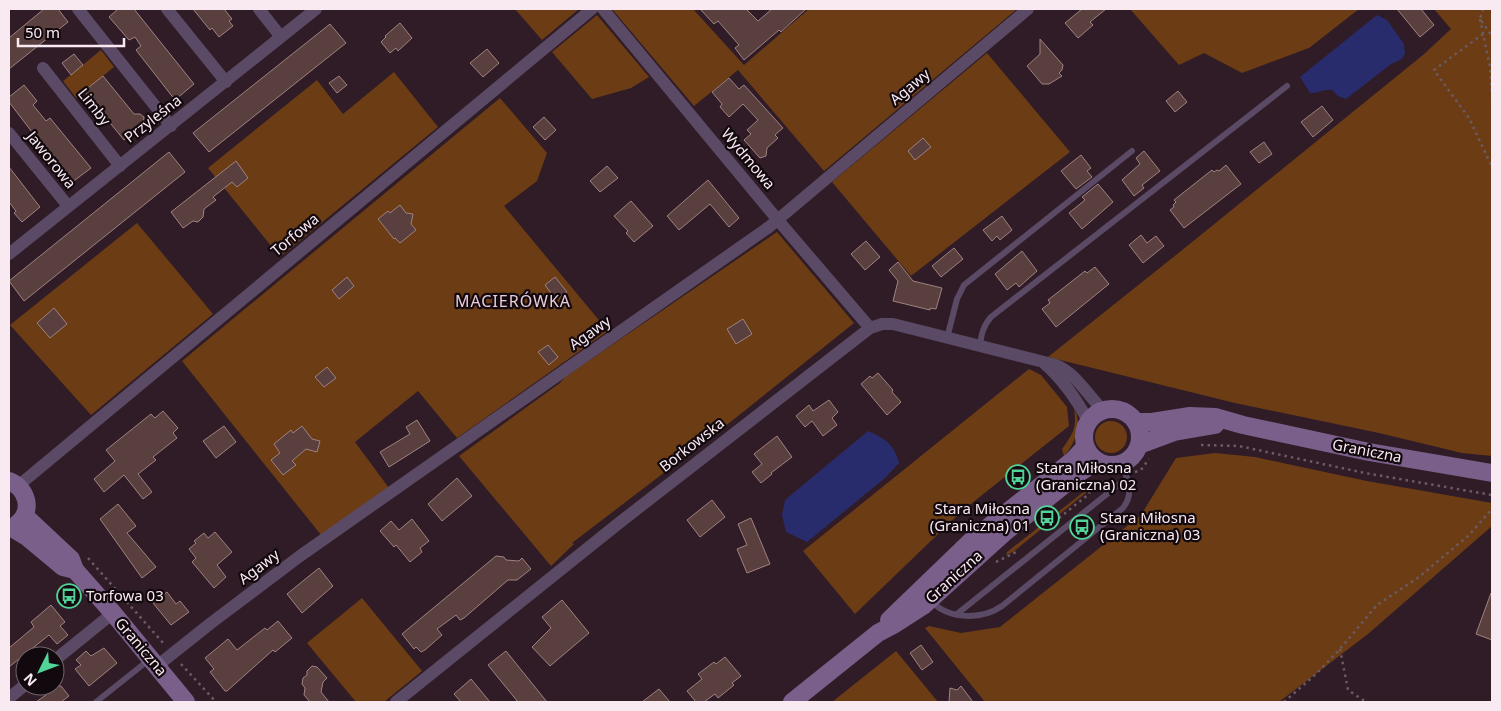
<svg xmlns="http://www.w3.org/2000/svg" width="1501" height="711" font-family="'Noto Sans',sans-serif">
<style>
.green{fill:#6c3c14}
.water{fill:#292c6c}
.building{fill:#593f3e;stroke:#a08281}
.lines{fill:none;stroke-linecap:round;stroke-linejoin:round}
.path{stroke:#6c5a64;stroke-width:2.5;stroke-dasharray:2.5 4;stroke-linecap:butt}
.lane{stroke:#5b4a66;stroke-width:6}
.street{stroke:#5b4a66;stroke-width:12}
.secondary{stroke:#7a5f8b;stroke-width:18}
.labels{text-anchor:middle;stroke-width:4.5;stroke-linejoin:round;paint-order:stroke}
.street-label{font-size:15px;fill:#f9eaf1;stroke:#12090e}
.poi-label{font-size:15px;fill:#f9eaf1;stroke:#12090e;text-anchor:start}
.neighbourhood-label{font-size:16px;letter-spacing:1px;fill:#e9cddb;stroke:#12090e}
</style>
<rect width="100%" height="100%" fill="#301c27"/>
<!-- green -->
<path class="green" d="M 515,9 L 579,9 L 542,40 Z
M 612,9 L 693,9 L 744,65 L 809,9 L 1017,9 L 824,171 L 738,70 L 694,106 Z
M 1130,9 L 1359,9 L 1309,48 L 1242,73 L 1204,53 L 1179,65 Z
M 1434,9 L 1492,9 L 1492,456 L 1462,453 L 1379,433 L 1235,403 L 1048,357 L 1181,251 L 1423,55 L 1451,29 Z
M 597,15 L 649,77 L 631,88 L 592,99 L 552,52 Z
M 101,50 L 114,67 L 76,98 L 63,81 Z
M 987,53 L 1070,152 L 911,276 L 832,182 Z
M 394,72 L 438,127 L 280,257 L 208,168 L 317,80 L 343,114 Z
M 500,98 L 547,153 L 537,181 L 504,206 L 608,331 L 457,438 L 418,391 L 355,442 L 389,488 L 321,535 L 182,361 Z
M 137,223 L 213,314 L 91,415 L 10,325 Z
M 777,232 L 854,323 L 733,420 L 572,543 L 574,544 L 551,566 L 459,456 L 560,383 L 565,377 Z
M 1029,369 L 1041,375 L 1067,407 L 1069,426 L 962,511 L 855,614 L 803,551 Z
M 1074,409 C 1083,423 1075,445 1064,456 L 1062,449 C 1073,433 1077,429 1074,409 Z
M1095 437a16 16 0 1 1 32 0a16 16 0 1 1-32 0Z
M 1215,453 L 1255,457 L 1367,481 L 1492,503 L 1492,526 L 1368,634 L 1279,702 L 985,702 L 925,628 L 929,626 L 961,633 L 1000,627 L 1141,515 L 1176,458 Z
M 1086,490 L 1087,492 L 1013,552 L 1006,555 L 1007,552 Z
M 362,598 L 422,671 L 384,702 L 356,702 L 307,643 Z
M 896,651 L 938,702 L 832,702 Z"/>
<!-- water -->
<path class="water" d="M 1377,15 L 1387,20 L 1404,44 L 1405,53 L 1402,59 L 1391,64 L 1346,99 L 1338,96 L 1332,90 C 1323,89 1317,94 1310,93 L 1300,77 Z
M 868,431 C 886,439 894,444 899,463 L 885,478 L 807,542 L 786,532 L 782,515 L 785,500 Z"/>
<!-- building -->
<path class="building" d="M 44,9 L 58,9 L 68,22 L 9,69 L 9,38 Z
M 118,9 L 134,9 L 194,84 L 175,100 L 136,50 L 141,46 L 135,37 L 129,40 L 109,17 Z
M 193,9 L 224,9 L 232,19 L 229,21 L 233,26 L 219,37 L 212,28 L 210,30 Z
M 700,9 L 746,9 L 758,21 L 772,9 L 806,9 L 781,32 L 779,30 L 744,60 L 735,48 L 739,45 L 718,21 L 714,24 Z
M 1082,9 L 1106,9 L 1090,22 L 1093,25 L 1078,38 L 1065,23 Z
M 1397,9 L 1421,9 L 1434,25 L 1420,37 Z
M 400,23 L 412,38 L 398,51 L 396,48 L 390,53 L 381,42 L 386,37 L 385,36 Z
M 330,24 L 346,43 L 209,152 L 193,133 Z
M 1040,39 L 1063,65 L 1062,70 L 1059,73 L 1062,76 L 1049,84 L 1042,84 L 1027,66 L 1040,54 Z
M 487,49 L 499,63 L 483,77 L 470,63 Z
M 74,54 L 83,65 L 71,75 L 62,63 Z
M 103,76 L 134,114 L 140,114 L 144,117 L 143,125 L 124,140 L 84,91 Z
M 339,76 L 347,85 L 337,93 L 329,83 Z
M 729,78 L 739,89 L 744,85 L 783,128 L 775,135 L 778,138 L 767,148 L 766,156 L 760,158 L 744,140 L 751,134 L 747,130 L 758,120 L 743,104 L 729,117 L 720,107 L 722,104 L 712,92 Z
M 24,85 L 37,101 L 33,105 L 46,121 L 50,118 L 91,168 L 71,183 L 9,102 L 9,97 Z
M 1178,91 L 1187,102 L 1175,112 L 1166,101 Z
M 1322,106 L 1333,120 L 1313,137 L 1301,122 Z
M 544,117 L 556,130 L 545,140 L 533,127 Z
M 923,138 L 931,147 L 915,160 L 908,151 Z
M 1264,142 L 1272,154 L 1259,163 L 1250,152 Z
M 1144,151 L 1160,171 L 1142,185 L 1144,188 L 1134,196 L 1122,180 L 1140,164 L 1136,158 Z
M 169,152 L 185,172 L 24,301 L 9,281 Z
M 1081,155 L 1091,168 L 1087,171 L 1092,177 L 1076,189 L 1061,171 Z
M 236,161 L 248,178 L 237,187 L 232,182 L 213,197 L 216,200 L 204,209 L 203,217 L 198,222 L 193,221 L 183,228 L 171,212 Z
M 1226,165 L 1241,184 L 1184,228 L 1170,210 L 1174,207 L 1173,205 L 1176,202 L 1174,200 L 1212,170 L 1214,172 L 1217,170 L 1219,171 Z
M 607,166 L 618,178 L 600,192 L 590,181 Z
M 9,167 L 40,207 L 22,222 L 14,213 L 16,211 L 9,202 Z
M 708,180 L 739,218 L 729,227 L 710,204 L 679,230 L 667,216 Z
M 1098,184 L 1113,202 L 1082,229 L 1069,213 L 1085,200 L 1082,197 Z
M 631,201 L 653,226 L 634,242 L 626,233 L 628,231 L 614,216 Z
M 400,205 L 406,213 L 413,214 L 411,224 L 416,230 L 400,243 L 395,238 L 394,239 L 378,219 L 388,211 L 390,213 Z
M 1002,216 L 1012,230 L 1000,240 L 997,236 L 992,241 L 983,230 Z
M 1141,235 L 1147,243 L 1156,236 L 1164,246 L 1143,263 L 1129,245 Z
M 866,241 L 880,257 L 865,270 L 851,254 Z
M 954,248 L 963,259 L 941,277 L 932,266 Z
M 1022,251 L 1037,271 L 1019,287 L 1016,283 L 1007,290 L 995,274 Z
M 898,262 L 913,281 L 942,288 L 936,309 L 930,308 L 930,310 L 893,301 L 898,281 L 889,270 Z
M 1095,267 L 1109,284 L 1056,327 L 1042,309 L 1050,303 L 1048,300 L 1085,271 L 1087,273 Z
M 347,277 L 354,286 L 339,299 L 332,290 Z
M 555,277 L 567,292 L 556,300 L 545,285 Z
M 54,308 L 67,324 L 50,338 L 37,323 Z
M 743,319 L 752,334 L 736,344 L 727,329 Z
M 548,345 L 558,357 L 549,365 L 538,352 Z
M 327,367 L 336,378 L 324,387 L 315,377 Z
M 878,373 L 893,390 L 892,392 L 901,402 L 887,415 L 861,384 L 870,376 L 872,378 Z
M 829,400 L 838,412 L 832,418 L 837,425 L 823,436 L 812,421 L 805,427 L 796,416 L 809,405 L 813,411 Z
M 163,411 L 178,428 L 173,433 L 177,438 L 153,457 L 156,460 L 138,474 L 152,492 L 143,499 L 124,475 L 104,492 L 94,479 L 115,461 L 106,450 L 151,414 L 155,418 Z
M 417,420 L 430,441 L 389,467 L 380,452 L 410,434 L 406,427 Z
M 224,426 L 236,442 L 216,458 L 203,441 Z
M 302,426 L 312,439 L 320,441 L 317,452 L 306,449 L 292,461 L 296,465 L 283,475 L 271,460 L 280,453 L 274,444 L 291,430 L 293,433 Z
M 777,436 L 792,457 L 771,473 L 772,474 L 761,483 L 752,472 L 762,464 L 754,454 Z
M 457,478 L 472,496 L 442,521 L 428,504 Z
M 712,500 L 725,517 L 700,537 L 687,520 Z
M 118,504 L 136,526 L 127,533 L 156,567 L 142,578 L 100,519 Z
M 751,518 L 770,564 L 747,573 L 737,549 L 747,545 L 738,524 Z
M 412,519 L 429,541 L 420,548 L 422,552 L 410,562 L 396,545 L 394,547 L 380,531 L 391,521 L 399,530 Z
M 215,532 L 232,552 L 217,565 L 226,577 L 214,588 L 192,562 L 196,558 L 189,549 L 196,543 L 194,541 L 204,533 L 208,538 Z
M 496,556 L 504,557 L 506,560 L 519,561 L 522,558 L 531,569 L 517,580 L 508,580 L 464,618 L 460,620 L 456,615 L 437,629 L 442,635 L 425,650 L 421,652 L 416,647 L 414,649 L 402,634 Z
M 319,568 L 333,586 L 302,613 L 287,594 Z
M 167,592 L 176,604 L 180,601 L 189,612 L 171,625 L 153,603 Z
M 1491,593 L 1492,594 L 1492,640 L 1476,634 Z
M 562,600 L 589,633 L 550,666 L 532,647 L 551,628 L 542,617 Z
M 51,605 L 65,622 L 60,626 L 68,635 L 57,644 L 49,635 L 9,667 L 9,648 L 34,627 L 31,622 Z
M 278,621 L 292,638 L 275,652 L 273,650 L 227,691 L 225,691 L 210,672 L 214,669 L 205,658 L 228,639 L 237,650 L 265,628 L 267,630 Z
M 921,645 L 933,662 L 922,670 L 910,653 Z
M 104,648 L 117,663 L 89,686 L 75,669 L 81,665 L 76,660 L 86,651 L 91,656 Z
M 506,651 L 522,671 L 547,702 L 518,702 L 496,675 L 488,665 Z
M 725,657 L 741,676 L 732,683 L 734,685 L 718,698 L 715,694 L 704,702 L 696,702 L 687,691 L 702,679 L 698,674 L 714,662 L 716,664 Z
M 312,666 L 317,667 L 327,678 L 323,682 L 321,692 L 329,702 L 310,702 L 304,695 L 305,688 L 302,684 L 303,678 L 307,675 L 307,671 Z
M 471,679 L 490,702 L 461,702 L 454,694 Z
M 48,686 L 61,686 L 69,696 L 61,702 L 36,702 L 46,695 L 42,691 Z
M 961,686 L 973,702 L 949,702 L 950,688 L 957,690 Z
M 659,689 L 670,702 L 642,702 Z"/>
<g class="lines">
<!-- path -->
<path class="path" d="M 1483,9 L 1480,19 L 1492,36
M 1480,19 L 1490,67 L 1492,98
M 1483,34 L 1434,70 L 1469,118 L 1492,167
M 1201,445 L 1239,446 L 1365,473 L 1492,495
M 1135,472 L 1141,470 L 1149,459
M 1059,518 L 1089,494 L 1091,486 L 1106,481
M 88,558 L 164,644
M 996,562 L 1016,552
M 1340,649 L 1348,690 L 1366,702
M 181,664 L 216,702
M 1284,702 L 1316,674 L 1340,649 L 1377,605 L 1419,577 L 1468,536 L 1492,509"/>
<!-- lane -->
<path class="lane" d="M 947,338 L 957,299 L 964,285 L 1132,151
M 980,347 C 981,335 983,326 991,317 L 1287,86
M 931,601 C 949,620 982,620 1002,606 L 1123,508 C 1135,493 1127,479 1122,463
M 957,614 L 1127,478
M 96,702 L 150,659"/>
<!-- street -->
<path class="street" d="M 78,9 L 171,126
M 167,9 L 226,82
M 259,9 L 281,37
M 603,9 L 777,219 L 870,328
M 43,68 L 120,166
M 9,133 L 68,206
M 9,254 L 316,9
M 1045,364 C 1063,380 1077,400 1088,421
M 18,486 L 592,9
M 55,660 L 113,613
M 157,666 L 211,623 L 300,556 L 769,227 L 1028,9
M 9,698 L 25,685
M 396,702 L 619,523 L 870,328 L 882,324 L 893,324 L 1056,365 C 1077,374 1087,395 1103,410"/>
<!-- secondary -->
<path class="secondary" d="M1084 437a28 28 0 1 1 56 0a28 28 0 1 1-56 0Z
M 1136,422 L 1152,422 L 1190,416 L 1215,417 L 1243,425 L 1369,452 L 1492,473
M 1139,445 L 1174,432 L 1215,425
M 9,481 C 27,488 34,511 17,524
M 25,516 L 71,559 L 75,570 L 113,613 L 186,702
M 12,528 L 27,537 L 63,567 L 75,570
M 889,620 L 972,540 L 1073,460 L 1085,447
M 792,702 L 878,633 L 895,624 L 923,606 L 1004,533 L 1079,473 L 1098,461"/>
</g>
<!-- icons -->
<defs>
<g id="bus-ring" transform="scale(1.25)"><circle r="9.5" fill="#12090e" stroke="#52d397" stroke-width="1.5"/><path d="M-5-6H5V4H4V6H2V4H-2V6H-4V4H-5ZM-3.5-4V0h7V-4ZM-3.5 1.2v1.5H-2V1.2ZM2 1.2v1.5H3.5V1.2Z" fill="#52d397"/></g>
</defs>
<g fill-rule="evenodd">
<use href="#bus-ring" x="1018" y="477"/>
<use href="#bus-ring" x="1047" y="518"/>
<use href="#bus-ring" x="1082" y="527"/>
<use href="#bus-ring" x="69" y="596"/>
</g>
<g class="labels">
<!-- street labels -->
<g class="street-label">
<text transform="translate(910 87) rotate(-40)" y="5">Agawy</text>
<text transform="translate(94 107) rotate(52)" y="5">Limby</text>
<text transform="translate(153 119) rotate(-38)" y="5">Przyleśna</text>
<text transform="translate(748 159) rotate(50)" y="5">Wydmowa</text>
<text transform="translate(51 160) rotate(51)" y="5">Jaworowa</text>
<text transform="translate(295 235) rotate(-40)" y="5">Torfowa</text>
<text transform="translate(590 333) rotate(-35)" y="5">Agawy</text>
<text transform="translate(692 445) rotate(-38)" y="5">Borkowska</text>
<text transform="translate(1367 451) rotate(11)" y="5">Graniczna</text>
<text transform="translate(259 567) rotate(-37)" y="5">Agawy</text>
<text transform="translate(954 577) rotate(-42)" y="5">Graniczna</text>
<text transform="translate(141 647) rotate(50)" y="5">Graniczna</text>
</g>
<!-- poi labels -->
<g class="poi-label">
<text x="1036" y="473">Stara Miłosna<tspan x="1036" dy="17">(Graniczna) 02</tspan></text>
<text x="1030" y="514" text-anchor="end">Stara Miłosna<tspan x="1030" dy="17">(Graniczna) 01</tspan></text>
<text x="1100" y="523">Stara Miłosna<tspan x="1100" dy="17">(Graniczna) 03</tspan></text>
<text x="86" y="601">Torfowa 03</text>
</g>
<!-- neighbourhood labels -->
<g class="neighbourhood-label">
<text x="513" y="307">MACIERÓWKA</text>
</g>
</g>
<!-- border -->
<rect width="1501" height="711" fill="none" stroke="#f9eaf1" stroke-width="20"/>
<!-- north arrow -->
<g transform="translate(40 671) rotate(228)"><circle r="24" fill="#12090e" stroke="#6e6369"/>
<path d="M0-4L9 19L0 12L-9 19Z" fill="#52d397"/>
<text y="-8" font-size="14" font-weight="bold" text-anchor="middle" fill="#f9eaf1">N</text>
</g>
<!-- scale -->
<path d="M18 38v8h106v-8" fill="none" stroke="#f9eaf1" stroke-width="2.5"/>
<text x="25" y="38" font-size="15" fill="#f9eaf1" stroke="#12090e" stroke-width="4" paint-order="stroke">50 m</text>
</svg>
